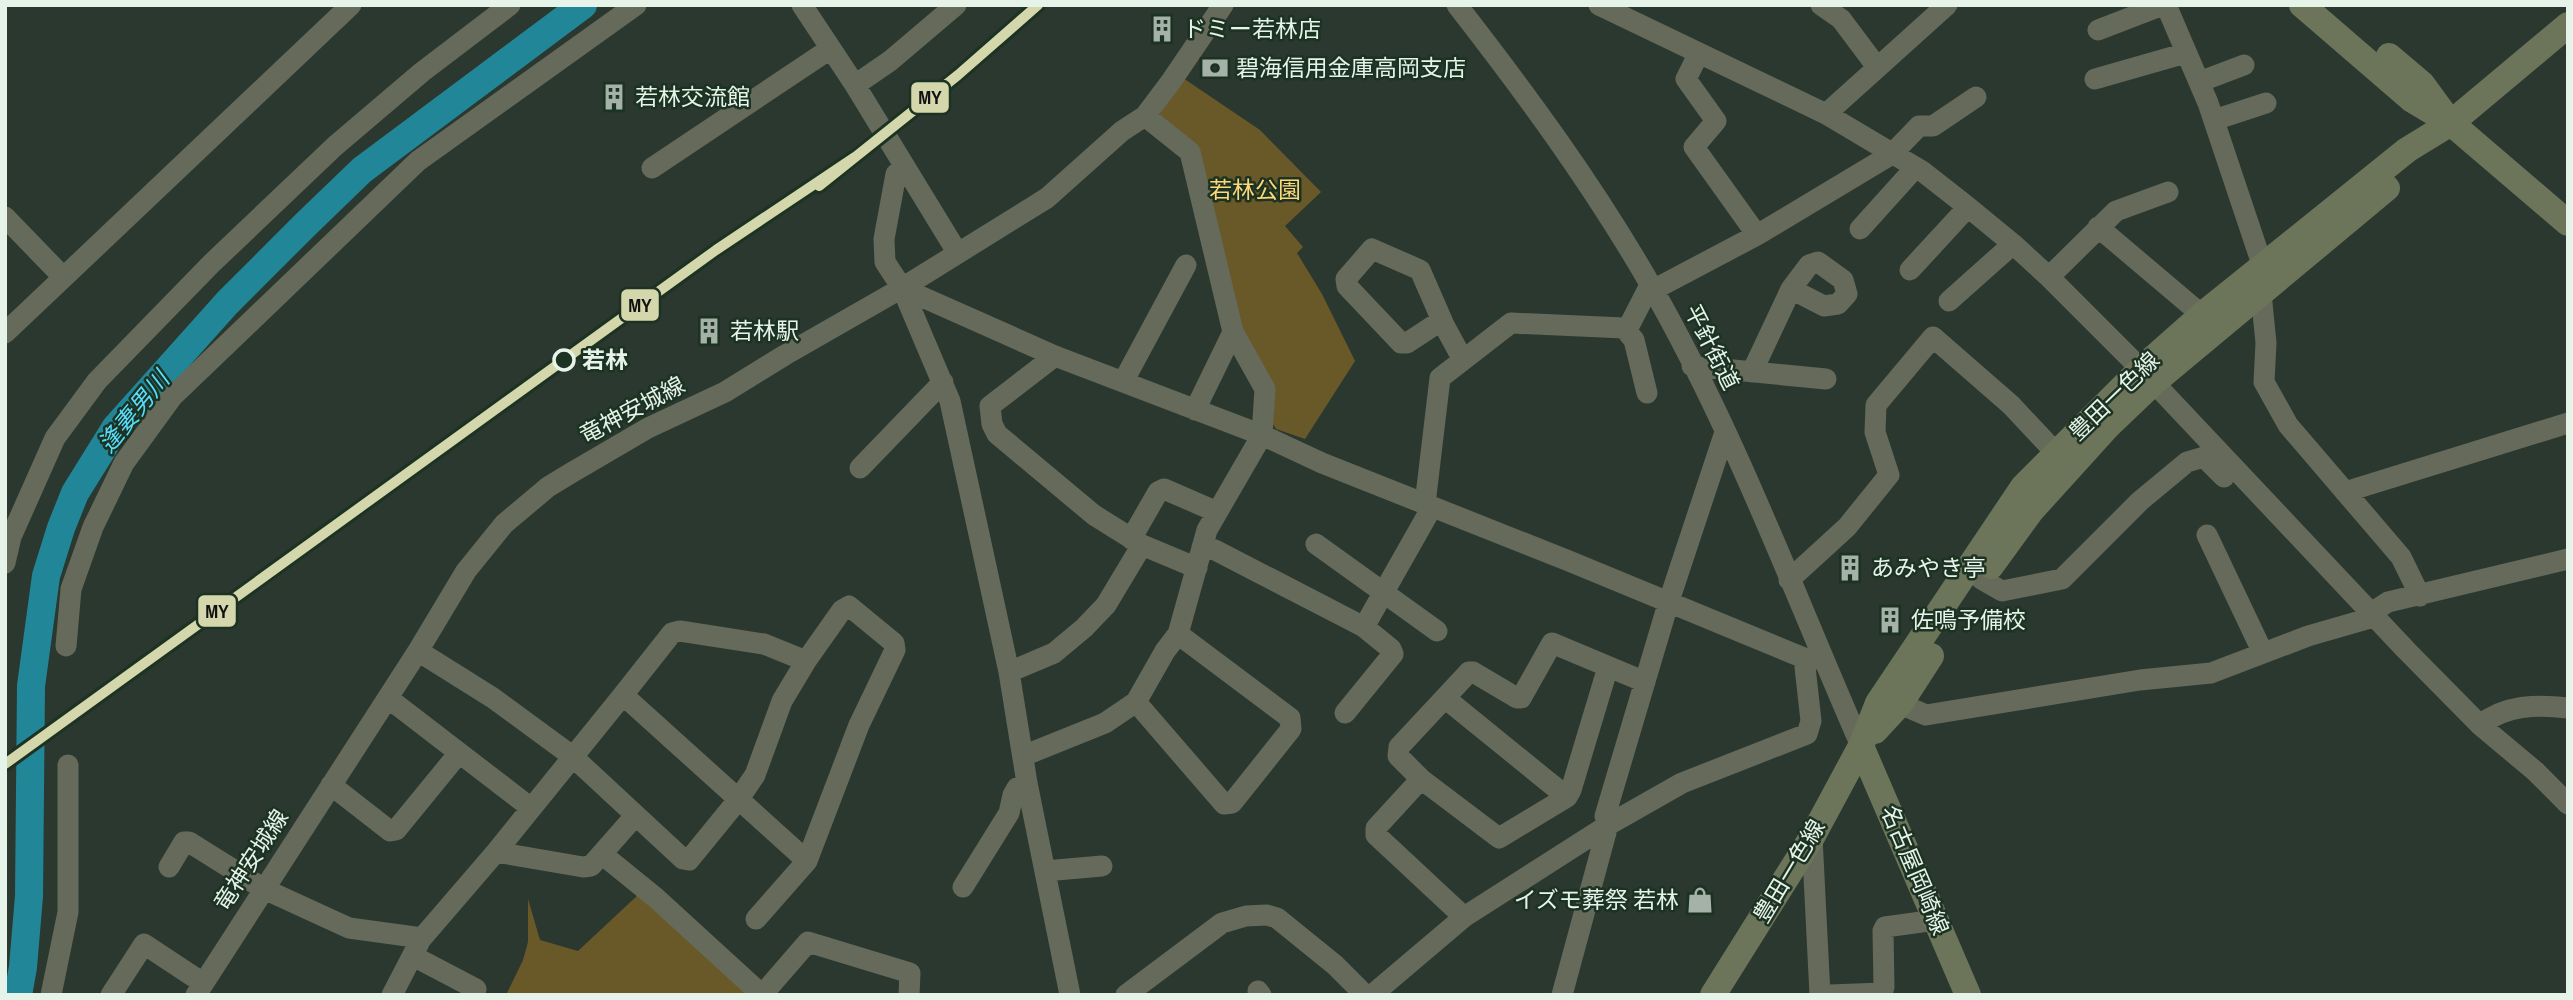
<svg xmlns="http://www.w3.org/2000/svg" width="2573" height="1000" font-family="'Archivo Narrow','Noto Sans JP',sans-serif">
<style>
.green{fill:#695929}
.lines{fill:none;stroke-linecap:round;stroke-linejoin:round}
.river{stroke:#228699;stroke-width:28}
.minor{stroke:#656a5a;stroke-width:21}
.major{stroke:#6c7459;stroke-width:26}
.rail-1-casing{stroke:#1c3222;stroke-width:16}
.rail-1{stroke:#d4d7ab;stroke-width:10}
.stop-dot{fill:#1c3222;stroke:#e6f3e8;stroke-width:3.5}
.labels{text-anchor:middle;stroke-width:5;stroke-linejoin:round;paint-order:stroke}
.poi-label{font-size:23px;fill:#e6f3e8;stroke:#1c3222;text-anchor:start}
.park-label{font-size:23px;fill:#fdd778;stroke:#1c3222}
.street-label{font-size:23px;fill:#e6f3e8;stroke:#1c3222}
.stop-label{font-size:23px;font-weight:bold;fill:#e6f3e8;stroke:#1c3222;text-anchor:start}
.water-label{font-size:24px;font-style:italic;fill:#57ddfb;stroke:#1c3222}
.line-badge{stroke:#1c3222;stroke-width:2.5}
.pale-badge-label{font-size:19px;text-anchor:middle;font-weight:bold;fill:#111}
</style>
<rect width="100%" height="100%" fill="#2b382f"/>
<!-- green -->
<path class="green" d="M 1180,76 L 1260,130 L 1321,192 L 1285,226 L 1303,247 L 1297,253 L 1322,294 L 1355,361 L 1305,439 L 1276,429 L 1271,421 L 1235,317 L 1199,158 L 1159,115 Z
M 639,894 L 758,995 L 506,995 L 523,960 L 528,942 L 528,899 L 540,940 L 578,951 Z"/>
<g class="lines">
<!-- river -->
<path class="river" d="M 18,995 L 23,967 L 29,896 L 31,686 L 46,576 L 61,528 L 75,493 L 116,427 L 227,303 L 306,224 L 362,170 L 583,5"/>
<!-- minor -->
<path class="minor" d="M 802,5 L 855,85 L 957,252
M 1457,5 C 1527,95 1593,185 1650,284 C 1734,430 1793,591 1861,746
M 1599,5 L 1826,114 L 1922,171 L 1968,207 L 2013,244 L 2049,277 L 2141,369 L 2406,650 L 2480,725 L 2535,771 L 2568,804
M 1821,5 L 1841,19 L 1877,67
M 2166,5 L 2208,103 L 2263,267
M 2098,30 L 2163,5
M 1698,55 L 1686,79 L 1716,121 L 1694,147 L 1757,235
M 2095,79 L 2186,53
M 2199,82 L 2244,65
M 855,85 L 890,61 L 956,5
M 1826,114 L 1947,5
M 2214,120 L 2266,103
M 652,168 L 830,49
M 896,174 L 884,239 L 885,262 L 902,288 L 950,401 L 1009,672 L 1027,783 L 1070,995
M 5,217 L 63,277
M 2098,227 L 2202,315
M 1860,229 L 1915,168
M 1910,270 L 1968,207
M 2049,277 L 2116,211 L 2168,192
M 902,288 L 1055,356 L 1262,435 L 1322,463 L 1569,561 L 1804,658 L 1822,659
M 1653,290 L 1757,235 L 1892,154 L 1919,126 L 1933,126 L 1976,97
M 2261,293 L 2266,343 L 2264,382 L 2288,425 L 2401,557 L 2420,596
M 1949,301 L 2013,244
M 1442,320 L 1407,343 L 1401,343 L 1347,286 L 1346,279 L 1372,249 L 1420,270 L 1444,325 L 1463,360
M 1624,328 L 1634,340 L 1647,393
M 5,333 L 351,5
M 1055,356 L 990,406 L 992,424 L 997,434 L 1094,515 L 1142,545 L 1197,568
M 1692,366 L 1826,379
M 1752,372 L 1791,289 L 1809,265 L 1818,262 L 1843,280 L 1847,294 L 1838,304 L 1824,306 L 1791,289
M 1123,382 L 1186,265
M 1195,410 L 1233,332
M 860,468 L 943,382
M 2345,492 L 2568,423
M 1425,504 L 1440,378 L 1511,323 L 1624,328 L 1629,326 L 1650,285
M 2207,535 L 2263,653
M 1131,539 L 1158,492 L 1164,489 L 1217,512
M 1316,544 L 1437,631
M 1202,547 L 1215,550 L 1364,627 L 1432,507
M 5,563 L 11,537 L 55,438 L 97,381 L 211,264 L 335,146 L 422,72 L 510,5
M 1981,579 L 2002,591 L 2062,579 L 2140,501 L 2187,462 L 2204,457 L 2224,477
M 1789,580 L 1847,527 L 1889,475 L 1875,432 L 1876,405 L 1933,337 L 2011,405 L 2056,453
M 849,606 L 894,643 L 895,650 L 859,725 L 807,861 L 623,695 L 672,633 L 680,631 L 764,644 L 806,661 L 842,610 Z
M 2371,613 L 2388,602 L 2568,559
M 66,646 L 71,589 L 93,527 L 124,463 L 172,397 L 418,161 L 636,5
M 418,651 L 493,698 L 572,756 L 683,859 L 689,860 L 738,800 L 755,775 L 782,701 L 806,661
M 1009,672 L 1054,653 L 1084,628 L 1106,605 L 1142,545
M 388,698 L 531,808
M 1445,698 L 1567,797
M 1136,702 L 1224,804 L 1232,803 L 1291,729 L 1290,718 L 1178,634
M 1900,704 L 1926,715 L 2140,680 L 2211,673 L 2308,636 L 2374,617
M 1345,713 L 1393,654 L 1391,649 L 1364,627
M 2480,725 C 2505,705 2537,704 2568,708
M 1023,756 L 1105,723 L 1136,702 L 1165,651 L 1178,634 L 1207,530 L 1262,435 L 1265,389 L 1233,332 L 1190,152 L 1145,116
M 1421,779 L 1499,838 L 1567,797 L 1571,790 L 1608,667
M 331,785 L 390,831 L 396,830 L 459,753
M 1812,837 L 1820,995
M 496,852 L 583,867 L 591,866 L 635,816
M 603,855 L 656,898 L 762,995 L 808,942 L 910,973 L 909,995
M 169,867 L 184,842 L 189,842 L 264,889 L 349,928 L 422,938 L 496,852 L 623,695
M 1045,871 L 1102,866
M 963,887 L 1009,813 L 1013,795 L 1017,788 L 1027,783
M 1464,917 L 1376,835 L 1376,828 L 1421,779 L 1398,756 L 1399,747 L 1469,672 L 1473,672 L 1517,698 L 1521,698 L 1552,643 L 1645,682
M 756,919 L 807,861
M 413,956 L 476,989 L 473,995
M 1258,991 L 1261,995
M 51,995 L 68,912 L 68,765
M 111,995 L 144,944 L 203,983
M 196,995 L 418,651 L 466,571 L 504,524 L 548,487 L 571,473 L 648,428 L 725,392 L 785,355 L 902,288 L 1047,198 L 1122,131 L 1145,116 L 1172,80 L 1223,5
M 392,995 L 419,943
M 1126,995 L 1222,923 L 1246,916 L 1267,915 L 1277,918 L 1335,965 L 1365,995
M 1372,995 L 1464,917 L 1608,825 L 1682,783 L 1807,734 L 1811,721 L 1804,658
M 1562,995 L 1608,825 L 1605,816 L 1668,604 L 1725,432
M 1830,995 L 1882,993 L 1884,987 L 1883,931 L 1885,927 L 1936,920"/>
<!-- major -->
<path class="major" d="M 2302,5 L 2411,99 L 2451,123 L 2568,223
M 2389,56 L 2422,84 L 2444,114
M 1991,566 L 2031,511 L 2108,426 L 2153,383 L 2387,188
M 1875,731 L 1900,704 L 1931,656
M 1861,746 L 1968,995
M 1713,995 L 1812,837 L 1861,746 L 1878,703 L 2023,487 L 2141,369 L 2202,315 L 2407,150 L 2451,123 L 2568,25"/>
<!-- rail-1 casing -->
<g class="rail-1-casing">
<path id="rail-1" d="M 819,186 L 958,75 L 1038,5
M 5,764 L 716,250 L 855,157"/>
</g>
<!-- rail-1 -->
<use href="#rail-1" class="rail-1"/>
</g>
<!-- icons -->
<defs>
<g id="building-bare" transform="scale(2.1)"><path d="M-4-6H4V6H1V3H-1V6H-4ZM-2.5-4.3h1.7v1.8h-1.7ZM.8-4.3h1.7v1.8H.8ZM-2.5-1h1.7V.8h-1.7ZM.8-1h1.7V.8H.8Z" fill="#a5b2a7" stroke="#1c3222" stroke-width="2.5" paint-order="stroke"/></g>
<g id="bank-bare" transform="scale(2.1)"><path d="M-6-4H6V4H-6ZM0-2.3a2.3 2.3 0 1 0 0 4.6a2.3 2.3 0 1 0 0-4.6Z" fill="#a5b2a7" stroke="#1c3222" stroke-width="2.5" paint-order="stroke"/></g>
<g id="shop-bare" transform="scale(2.1)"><path d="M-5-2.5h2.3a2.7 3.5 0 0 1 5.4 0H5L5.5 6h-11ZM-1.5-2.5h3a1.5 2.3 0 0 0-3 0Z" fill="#a5b2a7" stroke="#1c3222" stroke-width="2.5" paint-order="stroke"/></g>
</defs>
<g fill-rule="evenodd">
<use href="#building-bare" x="1162" y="29"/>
<use href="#bank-bare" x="1215" y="68"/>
<use href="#building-bare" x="614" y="97"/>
<use href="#building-bare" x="709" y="331"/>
<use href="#building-bare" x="1850" y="568"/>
<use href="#building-bare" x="1890" y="620"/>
<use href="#shop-bare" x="1700" y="900"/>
</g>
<!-- markers -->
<circle class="stop-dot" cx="564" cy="360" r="10"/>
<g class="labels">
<!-- poi labels -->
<g class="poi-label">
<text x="1183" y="37">ドミー若林店</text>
<text x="1236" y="76">碧海信用金庫高岡支店</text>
<text x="635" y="105">若林交流館</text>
<text x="730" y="339">若林駅</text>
<text x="1871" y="576">あみやき亭</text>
<text x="1911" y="628">佐鳴予備校</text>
<text x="1679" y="908" text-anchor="end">イズモ葬祭 若林</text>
</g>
<!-- park labels -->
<g class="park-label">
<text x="1255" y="198">若林公園</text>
</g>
<!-- street labels -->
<g class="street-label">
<text transform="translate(1712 347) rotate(63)" y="8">平針街道</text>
<text transform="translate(2114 396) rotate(-44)" y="8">豊田一色線</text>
<text transform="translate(632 410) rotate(-28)" y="8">竜神安城線</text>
<text transform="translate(251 860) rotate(-57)" y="8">竜神安城線</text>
<text transform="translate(1915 870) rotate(67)" y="8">名古屋岡崎線</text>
<text transform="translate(1789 871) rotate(-59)" y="8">豊田一色線</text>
</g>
<!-- stop labels -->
<g class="stop-label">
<text x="582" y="368">若林</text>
</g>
<!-- water labels -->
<g class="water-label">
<text transform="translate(134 412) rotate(-51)" y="8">逢妻男川</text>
</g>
</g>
<g class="line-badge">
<rect x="910" y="81" width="40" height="33" rx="7" fill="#d4d7ab"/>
<rect x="620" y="288" width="40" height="34" rx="7" fill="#d4d7ab"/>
<rect x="197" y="594" width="40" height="34" rx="7" fill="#d4d7ab"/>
</g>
<g class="pale-badge-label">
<text x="930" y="104">MY</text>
<text x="640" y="312">MY</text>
<text x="217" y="618">MY</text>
</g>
<!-- border -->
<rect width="2573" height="1000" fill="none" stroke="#e6f3e8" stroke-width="14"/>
</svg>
